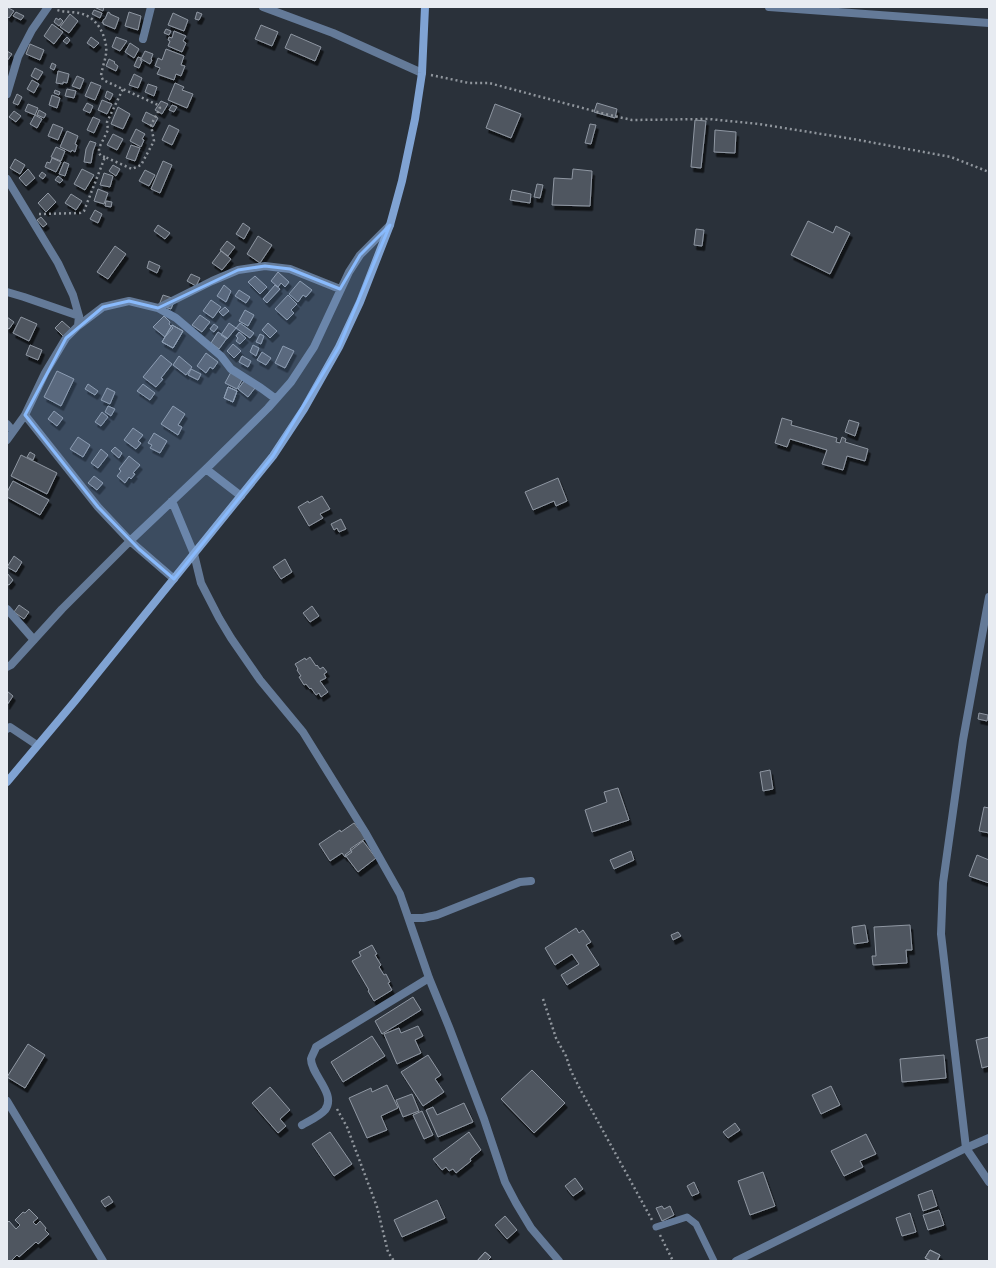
<svg xmlns="http://www.w3.org/2000/svg" width="996" height="1268" font-family="Literata,serif">
<style>
.building{fill:#4f5661;stroke:#8f97a2;filter:url(#shadow)}
.lines{fill:none;stroke-linecap:round;stroke-linejoin:round}
.path{stroke:#90969d;stroke-width:2.5;stroke-dasharray:2 3;stroke-linecap:butt}
.service{stroke:#647a98;stroke-width:7}
.minor{stroke:#647a98;stroke-width:8}
.tertiary{stroke:#647a98;stroke-width:8}
.secondary{stroke:#80a3d3;stroke-width:8}
.marked{fill:#89bafc;fill-opacity:0.2;stroke:#89bafc;stroke-width:3;stroke-linejoin:round}
</style>
<defs>
<filter id="shadow"><feDropShadow dx="2.5" dy="4.5" stdDeviation="0" flood-color="#0009"/></filter>
</defs>
<rect width="100%" height="100%" fill="#2a313a"/>
<!-- building -->
<path class="building" d="M 7,7 L 14,11 L 9,18 L 7,16 Z
M 94,7 L 104,7 L 103,11 Z
M 94,10 L 102,13 L 100,18 L 92,14 Z
M 16,12 L 24,16 L 21,20 L 13,16 Z
M 108,12 L 110,13 L 110,14 L 119,18 L 115,29 L 103,24 L 104,23 L 102,23 L 104,19 L 105,19 Z
M 129,12 L 141,16 L 138,30 L 125,26 Z
M 197,12 L 202,14 L 199,20 L 195,19 Z
M 173,13 L 188,20 L 184,31 L 168,25 Z
M 70,14 L 78,21 L 69,33 L 60,27 Z
M 56,18 L 59,20 L 60,18 L 63,21 L 59,26 L 54,22 Z
M 52,24 L 63,32 L 54,44 L 44,36 Z
M 261,25 L 278,32 L 272,46 L 255,39 Z
M 166,29 L 171,31 L 169,35 L 164,33 Z
M 174,31 L 186,36 L 183,41 L 186,43 L 182,52 L 168,46 L 170,41 L 168,40 L 169,37 L 172,38 Z
M 291,34 L 321,47 L 315,61 L 285,48 Z
M 67,37 L 70,40 L 67,44 L 63,41 Z
M 91,37 L 99,43 L 94,48 L 87,43 Z
M 116,37 L 127,41 L 120,51 L 112,47 Z
M 130,43 L 139,49 L 134,58 L 125,52 Z
M 30,44 L 44,50 L 40,60 L 26,54 Z
M 166,49 L 184,56 L 181,65 L 185,66 L 181,76 L 176,74 L 174,80 L 157,74 L 160,68 L 155,66 L 158,58 L 162,60 Z
M 7,51 L 12,54 L 7,61 Z
M 145,51 L 153,54 L 151,59 L 152,60 L 150,64 L 141,59 Z
M 138,57 L 141,58 L 140,60 L 142,61 L 139,68 L 134,66 Z
M 109,59 L 115,62 L 114,63 L 118,66 L 116,71 L 106,66 Z
M 52,63 L 56,65 L 54,70 L 50,68 Z
M 35,68 L 43,72 L 38,80 L 31,76 Z
M 58,71 L 69,74 L 67,83 L 63,82 L 63,84 L 56,83 Z
M 134,74 L 142,78 L 138,88 L 129,85 Z
M 77,76 L 84,79 L 80,89 L 72,86 Z
M 32,80 L 39,84 L 34,93 L 27,89 Z
M 91,82 L 101,86 L 95,100 L 85,96 Z
M 175,83 L 184,87 L 182,90 L 193,94 L 187,108 L 168,100 Z
M 148,84 L 157,87 L 154,96 L 145,92 Z
M 67,89 L 76,91 L 74,98 L 65,96 Z
M 55,90 L 60,92 L 59,95 L 54,93 Z
M 107,91 L 113,94 L 110,100 L 105,97 Z
M 17,94 L 22,97 L 18,105 L 13,103 Z
M 52,95 L 60,98 L 57,108 L 49,105 Z
M 102,100 L 112,104 L 107,114 L 98,110 Z
M 161,101 L 168,104 L 162,114 L 155,110 Z
M 87,103 L 93,106 L 90,113 L 83,110 Z
M 597,103 L 617,109 L 615,118 L 594,112 Z
M 28,104 L 38,108 L 35,115 L 25,111 Z
M 495,104 L 521,114 L 511,138 L 486,128 Z
M 172,105 L 177,107 L 174,112 L 169,110 Z
M 118,107 L 130,114 L 123,129 L 111,124 Z
M 39,110 L 46,114 L 44,118 L 37,115 Z
M 14,111 L 21,116 L 16,122 L 9,117 Z
M 146,112 L 158,118 L 153,127 L 142,121 Z
M 35,115 L 42,119 L 37,128 L 30,124 Z
M 93,117 L 100,120 L 94,133 L 87,130 Z
M 695,120 L 706,121 L 701,168 L 691,167 Z
M 53,124 L 63,128 L 58,140 L 48,136 Z
M 590,124 L 596,125 L 591,144 L 585,143 Z
M 169,125 L 179,130 L 172,145 L 162,140 Z
M 136,129 L 145,134 L 142,139 L 144,140 L 141,147 L 130,141 Z
M 715,130 L 736,132 L 735,153 L 714,152 Z
M 67,131 L 78,136 L 75,144 L 77,145 L 75,152 L 72,150 L 71,152 L 60,147 Z
M 113,134 L 123,139 L 117,150 L 107,145 Z
M 90,141 L 96,143 L 93,151 L 91,163 L 84,162 L 86,149 Z
M 131,145 L 140,148 L 135,161 L 126,158 Z
M 56,147 L 65,151 L 61,161 L 51,157 Z
M 52,158 L 61,162 L 56,172 L 45,167 L 47,162 L 50,163 Z
M 15,159 L 25,165 L 20,174 L 10,168 Z
M 163,161 L 172,165 L 160,193 L 151,189 Z
M 64,162 L 69,164 L 65,176 L 59,174 Z
M 113,165 L 120,169 L 116,176 L 109,171 Z
M 28,169 L 35,178 L 26,186 L 19,178 Z
M 82,169 L 94,175 L 85,190 L 74,184 Z
M 573,169 L 592,171 L 590,206 L 552,205 L 554,178 L 572,179 Z
M 145,170 L 155,175 L 149,186 L 139,181 Z
M 42,172 L 46,175 L 43,179 L 39,176 Z
M 104,173 L 113,176 L 110,187 L 100,185 Z
M 58,176 L 63,180 L 60,183 L 55,180 Z
M 537,184 L 543,185 L 540,198 L 534,197 Z
M 98,189 L 108,193 L 104,204 L 94,201 Z
M 512,190 L 531,194 L 530,203 L 510,200 Z
M 48,193 L 56,202 L 46,212 L 38,203 Z
M 71,194 L 82,201 L 76,210 L 65,203 Z
M 106,201 L 112,202 L 111,207 L 105,206 Z
M 95,210 L 102,214 L 98,223 L 90,219 Z
M 41,217 L 47,224 L 43,227 L 37,220 Z
M 808,221 L 833,233 L 836,226 L 850,233 L 830,274 L 791,255 Z
M 243,223 L 250,228 L 244,239 L 236,234 Z
M 158,225 L 170,233 L 165,239 L 154,231 Z
M 696,229 L 704,230 L 702,246 L 694,245 Z
M 258,236 L 272,245 L 260,263 L 247,254 Z
M 227,241 L 235,247 L 228,256 L 220,250 Z
M 115,246 L 126,254 L 108,279 L 97,272 Z
M 221,251 L 231,259 L 222,270 L 212,263 Z
M 149,261 L 160,266 L 157,273 L 147,268 Z
M 278,272 L 289,282 L 285,287 L 281,283 L 278,287 L 271,281 Z
M 191,274 L 200,278 L 196,286 L 187,281 Z
M 255,276 L 267,287 L 260,294 L 248,282 Z
M 300,281 L 312,290 L 306,297 L 303,295 L 298,302 L 289,294 Z
M 224,285 L 231,291 L 226,302 L 217,296 Z
M 275,285 L 280,289 L 267,303 L 263,299 Z
M 239,290 L 250,297 L 246,303 L 235,296 Z
M 163,295 L 175,299 L 171,309 L 159,305 Z
M 288,295 L 297,304 L 291,310 L 294,313 L 287,320 L 275,309 Z
M 211,300 L 221,307 L 213,318 L 203,311 Z
M 225,307 L 229,311 L 223,316 L 219,312 Z
M 245,310 L 254,315 L 248,326 L 239,321 Z
M 200,315 L 210,322 L 202,332 L 192,325 Z
M 164,316 L 170,322 L 169,324 L 173,328 L 165,337 L 153,327 Z
M 7,317 L 14,322 L 9,329 L 7,328 Z
M 21,317 L 37,324 L 29,341 L 13,333 Z
M 62,321 L 71,329 L 64,337 L 55,328 Z
M 229,323 L 236,328 L 227,339 L 221,335 Z
M 240,323 L 254,333 L 250,338 L 236,328 Z
M 268,323 L 277,331 L 270,338 L 262,330 Z
M 214,324 L 218,327 L 214,332 L 210,329 Z
M 172,325 L 183,331 L 173,348 L 162,342 Z
M 172,325 L 183,331 L 173,348 L 162,342 Z
M 218,332 L 227,338 L 219,349 L 211,343 Z
M 239,332 L 246,338 L 240,344 L 236,341 L 238,338 L 236,336 Z
M 260,334 L 264,336 L 261,344 L 256,342 Z
M 233,344 L 241,351 L 234,358 L 227,351 Z
M 30,345 L 42,350 L 38,360 L 26,355 Z
M 253,345 L 259,348 L 256,356 L 250,352 Z
M 283,346 L 294,351 L 285,368 L 275,363 Z
M 262,352 L 271,358 L 266,365 L 257,360 Z
M 206,353 L 218,362 L 213,369 L 210,367 L 206,373 L 197,366 Z
M 161,355 L 172,364 L 161,378 L 163,379 L 156,387 L 143,377 Z
M 179,356 L 192,367 L 186,375 L 173,365 Z
M 242,356 L 251,361 L 248,367 L 239,362 Z
M 191,369 L 201,374 L 198,380 L 188,375 Z
M 57,371 L 74,379 L 61,406 L 44,397 Z
M 231,372 L 243,378 L 237,389 L 225,383 Z
M 245,380 L 255,388 L 248,397 L 238,389 Z
M 88,384 L 98,391 L 95,395 L 85,389 Z
M 143,384 L 155,393 L 150,400 L 137,391 Z
M 228,387 L 237,391 L 233,402 L 224,398 Z
M 228,387 L 237,391 L 233,402 L 224,398 Z
M 107,388 L 115,392 L 110,404 L 101,400 Z
M 108,406 L 115,409 L 111,416 L 105,412 Z
M 173,406 L 185,414 L 178,425 L 182,427 L 178,435 L 161,424 Z
M 54,411 L 63,418 L 57,426 L 48,419 Z
M 102,412 L 108,417 L 101,426 L 95,422 Z
M 782,418 L 792,421 L 791,425 L 837,438 L 836,442 L 840,443 L 842,437 L 846,439 L 845,442 L 868,449 L 865,461 L 847,456 L 843,470 L 822,464 L 827,450 L 790,439 L 787,447 L 775,443 Z
M 849,420 L 859,423 L 855,436 L 845,432 Z
M 133,428 L 143,435 L 138,441 L 141,443 L 136,449 L 124,440 Z
M 154,433 L 167,441 L 160,453 L 150,448 L 152,445 L 148,443 Z
M 78,437 L 90,445 L 83,457 L 70,449 Z
M 115,447 L 122,453 L 119,458 L 111,451 Z
M 101,449 L 108,455 L 98,468 L 91,463 Z
M 30,452 L 35,455 L 33,460 L 27,457 Z
M 21,455 L 57,473 L 47,494 L 11,476 Z
M 129,456 L 140,465 L 133,473 L 135,474 L 131,479 L 129,477 L 125,483 L 117,476 L 121,471 L 119,469 Z
M 94,476 L 103,483 L 97,490 L 88,483 Z
M 558,478 L 567,501 L 556,506 L 554,501 L 533,510 L 525,492 Z
M 13,481 L 49,500 L 40,515 L 7,497 L 7,492 Z
M 322,496 L 330,509 L 320,514 L 323,518 L 309,526 L 298,507 L 308,501 L 309,503 Z
M 341,519 L 346,529 L 339,532 L 337,528 L 334,530 L 331,524 Z
M 14,556 L 22,562 L 16,572 L 7,567 Z
M 285,559 L 292,572 L 281,579 L 273,567 Z
M 7,573 L 13,580 L 9,585 L 7,584 Z
M 19,605 L 29,612 L 24,619 L 14,612 Z
M 312,606 L 319,616 L 310,622 L 303,613 Z
M 310,657 L 316,666 L 317,665 L 320,669 L 323,667 L 327,672 L 324,674 L 326,678 L 320,681 L 328,692 L 321,697 L 319,693 L 316,695 L 311,688 L 310,689 L 306,684 L 304,685 L 299,677 L 301,676 L 297,670 L 298,669 L 295,664 L 305,658 L 306,660 Z
M 7,691 L 13,696 L 7,705 Z
M 979,713 L 988,715 L 987,721 L 978,719 Z
M 770,770 L 773,789 L 763,791 L 760,772 Z
M 618,788 L 629,820 L 592,832 L 585,810 L 607,802 L 604,792 Z
M 984,807 L 989,808 L 989,833 L 979,831 Z
M 354,823 L 366,838 L 350,849 L 352,852 L 345,857 L 342,853 L 330,861 L 319,844 L 340,830 L 341,832 Z
M 363,841 L 376,858 L 358,872 L 345,855 Z
M 631,851 L 634,860 L 614,869 L 610,860 Z
M 977,855 L 989,860 L 989,883 L 969,876 Z
M 865,925 L 868,942 L 854,944 L 852,927 Z
M 910,925 L 912,950 L 906,950 L 907,963 L 873,965 L 872,956 L 876,956 L 874,927 Z
M 576,928 L 579,933 L 583,930 L 591,942 L 586,945 L 599,965 L 567,985 L 561,975 L 579,964 L 572,954 L 555,965 L 545,948 Z
M 678,932 L 681,936 L 673,940 L 671,935 Z
M 372,945 L 377,954 L 375,955 L 381,965 L 379,967 L 384,975 L 386,974 L 390,982 L 388,983 L 392,990 L 374,1001 L 368,991 L 369,990 L 352,961 L 361,956 L 359,952 Z
M 413,997 L 421,1010 L 382,1034 L 375,1021 Z
M 418,1026 L 423,1036 L 415,1040 L 421,1053 L 397,1064 L 384,1034 L 399,1028 L 401,1033 Z
M 372,1036 L 385,1056 L 343,1082 L 331,1062 Z
M 989,1037 L 989,1066 L 982,1068 L 976,1040 Z
M 28,1044 L 45,1055 L 25,1088 L 7,1077 Z
M 428,1055 L 441,1075 L 435,1079 L 444,1092 L 423,1106 L 401,1072 Z
M 944,1055 L 946,1078 L 902,1082 L 900,1059 Z
M 532,1070 L 565,1103 L 534,1133 L 501,1099 Z
M 387,1085 L 398,1108 L 381,1116 L 387,1130 L 367,1138 L 349,1098 L 371,1088 L 372,1092 Z
M 831,1086 L 840,1105 L 821,1114 L 812,1095 Z
M 270,1087 L 290,1110 L 280,1119 L 286,1126 L 278,1133 L 252,1103 Z
M 412,1094 L 419,1111 L 403,1117 L 396,1100 Z
M 464,1103 L 473,1122 L 438,1137 L 426,1110 L 433,1107 L 437,1115 Z
M 422,1111 L 433,1135 L 424,1139 L 413,1115 Z
M 735,1123 L 740,1130 L 728,1138 L 723,1132 Z
M 330,1132 L 352,1164 L 334,1176 L 312,1144 Z
M 469,1132 L 481,1150 L 470,1159 L 471,1161 L 456,1173 L 453,1169 L 449,1171 L 446,1167 L 442,1170 L 433,1159 Z
M 866,1134 L 876,1154 L 860,1161 L 863,1167 L 844,1176 L 831,1151 Z
M 763,1172 L 775,1206 L 750,1215 L 738,1181 Z
M 575,1178 L 583,1189 L 573,1196 L 565,1186 Z
M 694,1182 L 699,1193 L 692,1196 L 687,1186 Z
M 932,1190 L 937,1206 L 923,1211 L 918,1195 Z
M 109,1196 L 113,1202 L 105,1207 L 101,1201 Z
M 437,1200 L 445,1218 L 402,1237 L 394,1220 Z
M 662,1206 L 664,1209 L 670,1206 L 674,1215 L 662,1221 L 656,1208 Z
M 29,1209 L 38,1218 L 33,1222 L 36,1225 L 40,1221 L 46,1228 L 45,1230 L 49,1234 L 38,1244 L 36,1242 L 19,1257 L 17,1255 L 11,1261 L 7,1261 L 7,1223 L 9,1221 L 16,1229 L 20,1225 L 15,1220 L 23,1212 L 25,1213 Z
M 939,1210 L 944,1225 L 928,1230 L 923,1215 Z
M 910,1213 L 916,1232 L 902,1236 L 896,1218 Z
M 505,1216 L 517,1230 L 507,1239 L 495,1225 Z
M 930,1250 L 940,1255 L 937,1261 L 931,1261 L 925,1258 Z
M 930,1250 L 940,1255 L 937,1261 L 931,1261 L 925,1258 Z
M 485,1252 L 491,1257 L 487,1261 L 477,1261 Z
M 485,1252 L 491,1257 L 487,1261 L 477,1261 Z"/>
<g class="lines">
<!-- path -->
<path class="path" d="M 431,75 L 469,83 L 489,83 L 605,114 L 632,120 L 709,119 L 759,124 L 853,139 L 951,157 L 989,172
M 105,157 L 101,156 L 99,153 L 99,148 L 108,130 L 107,122 L 123,89
M 39,214 L 80,213 L 84,211 L 105,157 L 132,169 L 141,165 L 154,141 L 151,125 L 160,108 L 158,105 L 103,80 L 101,76 C 102,68 105,61 106,54 C 108,40 99,20 85,15 C 77,11 67,13 57,10
M 543,999 L 556,1038 L 566,1056 L 571,1071 L 580,1089 L 652,1220
M 337,1109 L 347,1127 L 377,1207 L 388,1252 L 394,1261
M 660,1235 L 673,1261"/>
<!-- service -->
<path class="service" d="M 656,1227 L 687,1217 L 696,1224 L 714,1261"/>
<!-- minor -->
<path class="minor" d="M 263,7 L 333,33 L 422,73
M 769,7 L 989,23
M 143,39 L 151,7
M 7,94 L 18,57 L 32,30 L 48,7
M 7,179 L 58,263 L 73,295 L 79,316 L 78,326 L 66,338 L 45,373 L 25,415 L 7,440
M 7,292 L 24,297 L 79,316
M 158,308 L 212,281 L 238,270 L 265,266 L 290,269 L 340,289
M 78,326 L 103,307 L 129,301 L 158,308 L 176,318 L 221,356 L 231,369 L 261,388 L 276,399
M 25,415 L 98,507 L 130,541 L 174,579
M 7,424 L 13,431
M 206,469 L 241,496
M 172,501 L 194,554 L 201,583 L 219,618 L 231,638 L 260,680 L 303,732 L 365,832 L 400,894 L 429,978 L 449,1027 L 484,1119 L 505,1182 L 516,1203 L 531,1228 L 559,1261
M 989,597 L 963,740 L 943,883 L 941,934 L 966,1148 L 989,1182
M 7,609 L 34,640
M 7,667 L 11,665 L 62,609 L 130,541 L 206,469 L 268,408 L 291,382 L 314,347 L 349,272 L 360,255 L 390,225
M 7,729 L 10,727 L 37,745
M 409,918 L 423,918 L 437,915 L 520,882 L 531,881
M 7,1101 L 103,1261
M 302,1125 C 309,1121 320,1116 325,1110 C 337,1094 311,1075 311,1059 C 312,1055 315,1051 316,1047 L 429,978"/>
<!-- tertiary -->
<path class="tertiary" d="M 736,1261 L 966,1148 L 989,1138"/>
<!-- secondary -->
<path class="secondary" d="M 7,782 L 75,701 L 273,456 L 304,409 L 339,347 L 360,302 L 390,225 L 402,181 L 415,119 L 422,73 L 425,7"/>
</g>
<!-- marked area -->
<path class="marked" d="M 390,225 L 339,347 L 273,456 L 174,579 L 139,549 L 98,507 L 25,415 L 66,338 L 103,307 L 129,301 L 158,308 L 238,270 L 265,266 L 290,269 L 340,289 L 360,255 Z"/>
<!-- border -->
<rect width="996" height="1268" fill="none" stroke="#e7ebf1" stroke-width="16"/>
</svg>
